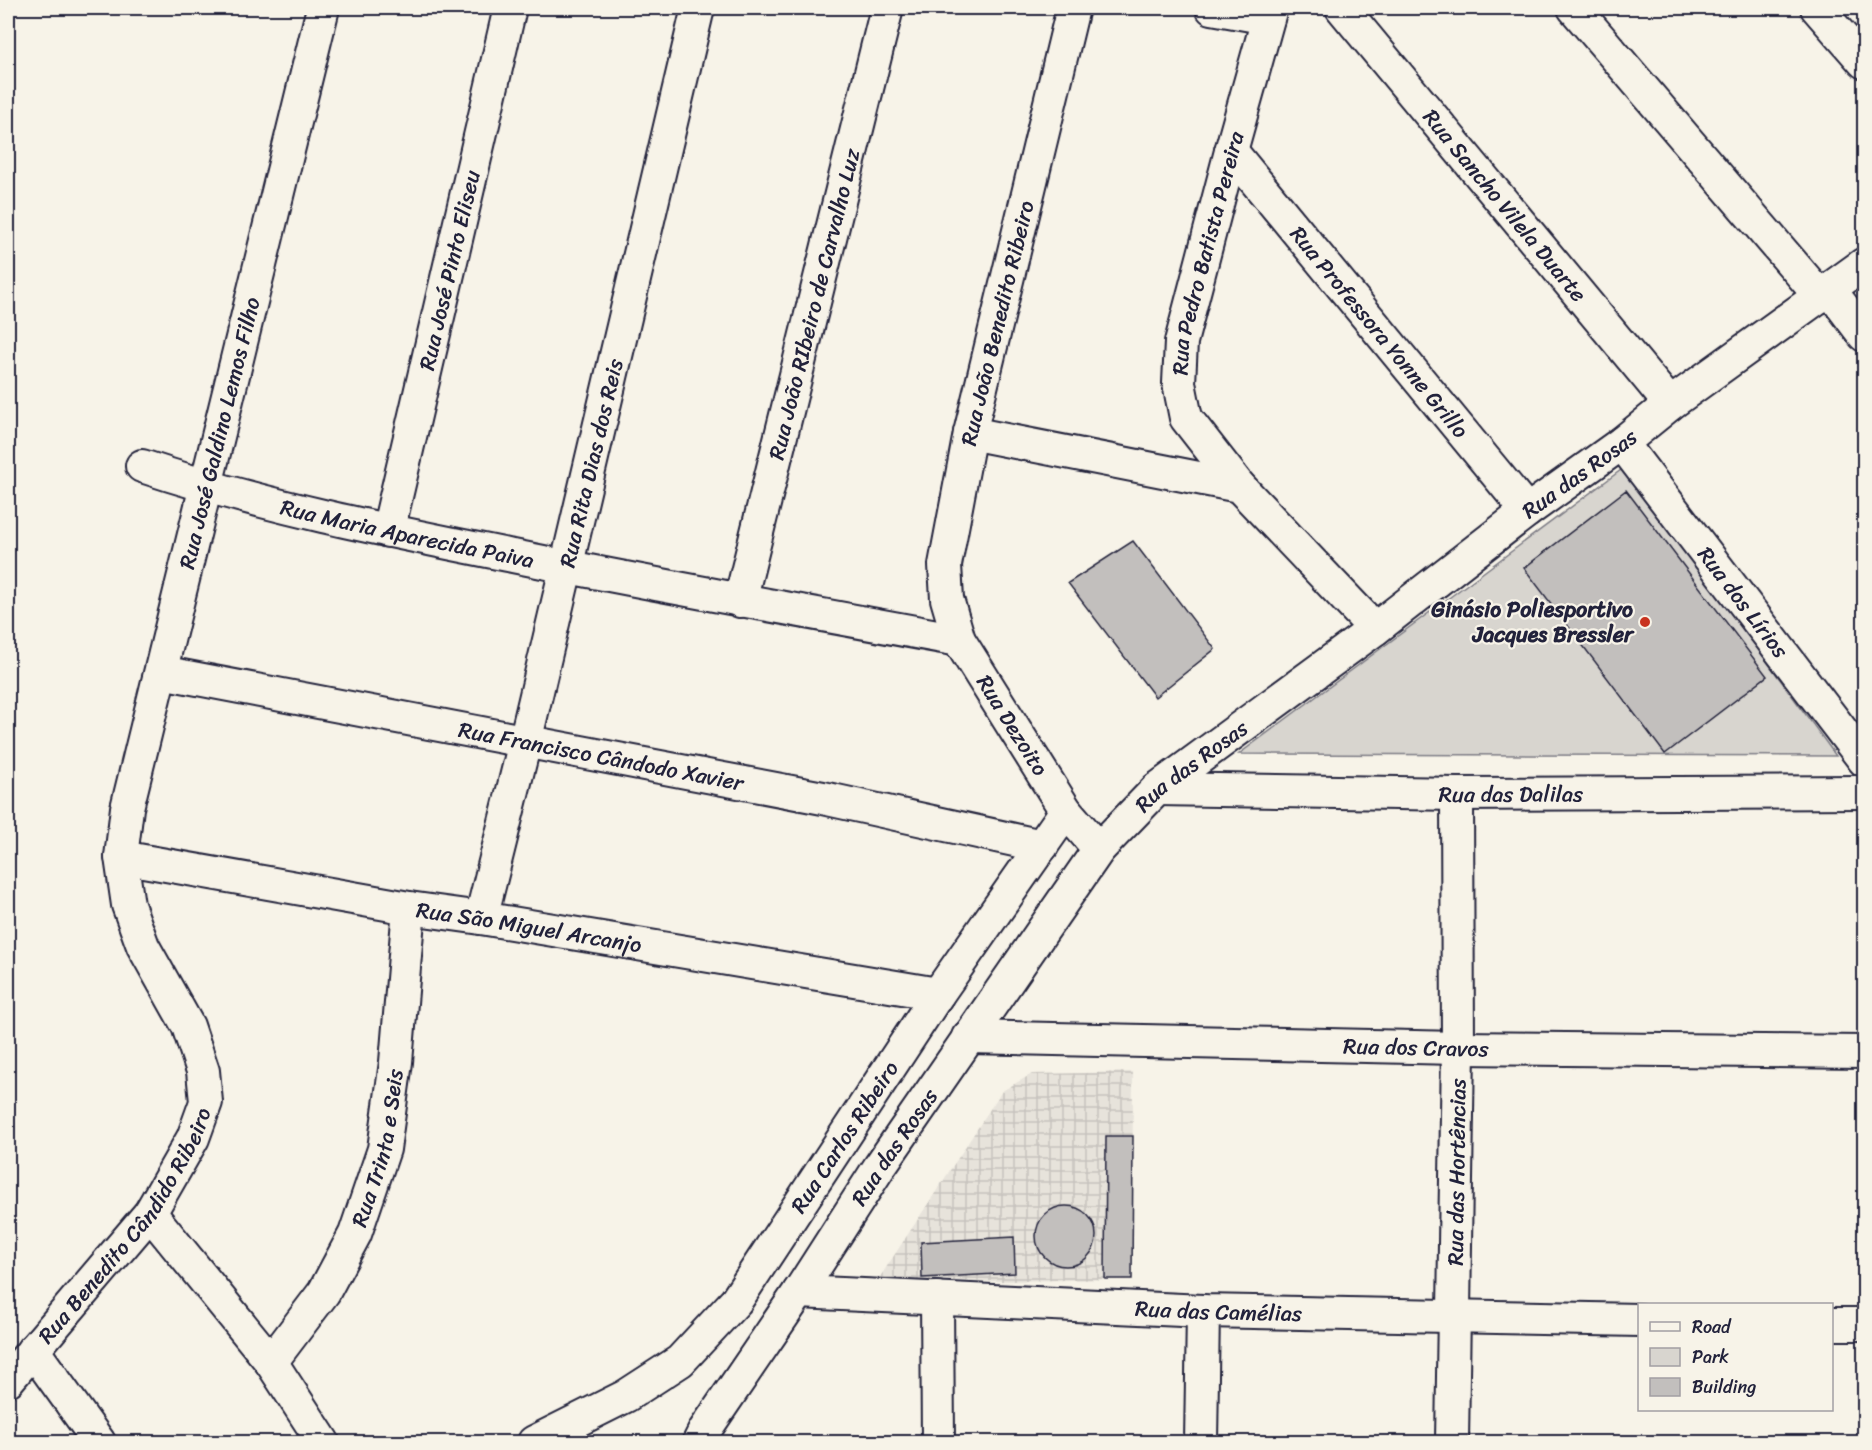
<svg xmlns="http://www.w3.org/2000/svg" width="1872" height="1450" font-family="Sriracha,sans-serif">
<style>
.industrial{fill:url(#industrial-grid)}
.park{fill:#d8d5cf;stroke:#7d7c85;stroke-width:1.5}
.building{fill:#c2bfbd;stroke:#22223b;stroke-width:1.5}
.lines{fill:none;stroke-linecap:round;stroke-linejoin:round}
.minor-casing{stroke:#22223b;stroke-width:36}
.minor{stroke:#f7f3e8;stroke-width:32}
.poi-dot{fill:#c8321e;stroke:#f7f3e8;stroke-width:2}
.labels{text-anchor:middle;stroke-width:4.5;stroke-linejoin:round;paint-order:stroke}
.street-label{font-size:22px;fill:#22223b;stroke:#f7f3e8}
.poi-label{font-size:22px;font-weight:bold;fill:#22223b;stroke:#f7f3e8;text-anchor:end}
</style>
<defs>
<pattern id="industrial-grid" width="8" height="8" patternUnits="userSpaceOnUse" patternTransform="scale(1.5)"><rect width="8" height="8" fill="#e7e3db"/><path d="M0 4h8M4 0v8" fill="none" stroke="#c6c2bd"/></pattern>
</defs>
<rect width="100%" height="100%" fill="#f7f3e8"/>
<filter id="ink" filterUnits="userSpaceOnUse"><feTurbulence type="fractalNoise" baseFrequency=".0167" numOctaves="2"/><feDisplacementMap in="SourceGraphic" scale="12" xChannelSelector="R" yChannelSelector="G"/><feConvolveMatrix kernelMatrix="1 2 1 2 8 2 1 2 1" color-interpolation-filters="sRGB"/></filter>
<g filter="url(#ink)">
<!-- industrial -->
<path class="industrial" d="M 1133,1072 L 1132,1279 L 876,1283 L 1002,1091 L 1032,1074 Z"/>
<!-- park -->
<path class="park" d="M 1625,467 L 1836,756 L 1239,754 Z"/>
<!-- building -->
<path class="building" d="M 1626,490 L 1767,676 L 1665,754 L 1524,568 Z
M 1133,541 L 1215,649 L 1155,697 L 1068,583 Z
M 1106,1136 L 1133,1136 L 1132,1279 L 1105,1279 Z
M1036 1236a30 30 0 1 1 60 0a30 30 0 1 1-60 0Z
M 1014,1237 L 1015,1273 L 922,1278 L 921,1242 Z"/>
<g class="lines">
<!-- minor casing -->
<g class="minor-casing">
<g id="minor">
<path d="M 1212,8 L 1268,18"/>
<path id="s1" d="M 1342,8 L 1670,404"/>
<path d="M 1574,8 L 1820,296"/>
<path d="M 1817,8 L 1864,62"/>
<path id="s2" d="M 1231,151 L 1527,511"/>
<path d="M 1830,290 L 1864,335"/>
<path d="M 970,433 L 1239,486 L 1375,629"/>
<path id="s3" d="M 1622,443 L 1864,760"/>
<path id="s4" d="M 142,466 C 262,506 388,531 513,556 C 661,586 810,613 959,640"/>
<path id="s5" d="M 1239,486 L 1186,418 L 1179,383 L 1181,342 L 1231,151 L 1271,8"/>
<path id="s6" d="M 388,531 L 510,8"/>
<path id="s7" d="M 740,601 L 887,8"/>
<path id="s8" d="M 161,672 L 823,798 L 1042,846"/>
<path id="s9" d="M 1157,789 L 1457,794 L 1864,792"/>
<path id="s10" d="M 1066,811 L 959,640 L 947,599 L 945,565 L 970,433 L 1073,8"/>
<path id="s11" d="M 121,857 L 409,908 L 481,918 L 938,994"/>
<path id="s12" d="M 481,918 L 525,742 L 698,8"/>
<path id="s13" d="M 968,1037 L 1458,1048 L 1864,1052"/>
<path d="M 150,1213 L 271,1362 L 323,1442"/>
<path id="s14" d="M 799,1292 L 1203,1311 L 1640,1320"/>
<path d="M 937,1298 L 938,1442"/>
<path d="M 1832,1324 L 1864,1324"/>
<path d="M 33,1350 L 99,1442"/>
<path id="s15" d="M 271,1362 L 324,1292 L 355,1234 L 384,1149 L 396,1062 L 409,908"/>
<path id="s16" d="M 8,1380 L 150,1213 L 193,1138 L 206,1102 L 203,1071 L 188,1026 L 143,946 L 128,905 L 121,857 L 127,808 L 323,8"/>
<path id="s17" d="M 534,1442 L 626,1396 L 680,1361 L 736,1301 L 938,994 L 1066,811 L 1099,849"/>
<path id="s18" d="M 699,1442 L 705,1430 L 799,1292 L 880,1166 L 1099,849 L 1157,789 L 1375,629 L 1527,511 L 1622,443 L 1670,404 L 1864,264"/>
<path d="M 1201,1442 L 1203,1311"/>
<path id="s19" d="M 1452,1442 L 1458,1048 L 1457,794"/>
</g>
</g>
<!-- minor -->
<use href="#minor" class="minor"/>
</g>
</g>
<!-- markers -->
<circle class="poi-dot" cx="1645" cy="622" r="6"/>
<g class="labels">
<!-- street labels -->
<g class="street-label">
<text dy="8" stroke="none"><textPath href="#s1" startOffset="256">Rua Sancho Vilela Duarte</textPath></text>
<text dy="8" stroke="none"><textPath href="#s5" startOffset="255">Rua Pedro Batista Pereira</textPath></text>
<text dy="8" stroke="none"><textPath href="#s6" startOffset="268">Rua José Pinto Eliseu</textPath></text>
<text dy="8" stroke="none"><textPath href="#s7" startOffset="306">Rua João RIbeiro de Carvalho Luz</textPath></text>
<text dy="8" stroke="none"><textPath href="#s10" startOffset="526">Rua João Benedito Ribeiro</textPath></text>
<text dy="8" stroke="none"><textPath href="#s2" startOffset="234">Rua Professora Yonne Grillo</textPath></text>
<text dy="8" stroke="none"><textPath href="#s16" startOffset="1042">Rua José Galdino Lemos Filho</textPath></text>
<text dy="8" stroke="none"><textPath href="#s12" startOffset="468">Rua Rita Dias dos Reis</textPath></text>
<text dy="8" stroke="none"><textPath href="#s18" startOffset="1326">Rua das Rosas</textPath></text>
<text dy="8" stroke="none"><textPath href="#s4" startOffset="274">Rua Maria Aparecida Paiva</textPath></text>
<text dy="8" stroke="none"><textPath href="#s3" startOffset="200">Rua dos Lírios</textPath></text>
<text transform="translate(1013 725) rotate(58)" y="8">Rua Dezoito</text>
<text dy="8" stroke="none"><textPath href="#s8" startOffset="448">Rua Francisco Cândodo Xavier</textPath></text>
<text dy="8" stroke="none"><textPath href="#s18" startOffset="840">Rua das Rosas</textPath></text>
<text dy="8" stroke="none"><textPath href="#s9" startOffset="354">Rua das Dalilas</textPath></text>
<text dy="8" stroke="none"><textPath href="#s11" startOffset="414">Rua São Miguel Arcanjo</textPath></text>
<text dy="8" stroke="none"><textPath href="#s13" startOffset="448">Rua dos Cravos</textPath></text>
<text dy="8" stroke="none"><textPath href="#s17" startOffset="446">Rua Carlos Ribeiro</textPath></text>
<text dy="8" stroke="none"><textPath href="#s15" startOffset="243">Rua Trinta e Seis</textPath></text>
<text dy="8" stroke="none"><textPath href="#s18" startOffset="354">Rua das Rosas</textPath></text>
<text dy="8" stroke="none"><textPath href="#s19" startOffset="270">Rua das Hortências</textPath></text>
<text dy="8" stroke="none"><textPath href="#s16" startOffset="195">Rua Benedito Cândido Ribeiro</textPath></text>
<text dy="8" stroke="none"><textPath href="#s14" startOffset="420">Rua das Camélias</textPath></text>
</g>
<!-- poi labels -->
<g class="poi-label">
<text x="1633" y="617">Ginásio Poliesportivo<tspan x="1633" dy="25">Jacques Bressler</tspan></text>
</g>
</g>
<!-- margin -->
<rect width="1872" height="1450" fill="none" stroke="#f7f3e8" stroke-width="30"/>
<rect x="15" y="15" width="1842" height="1420" fill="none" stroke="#22223b" stroke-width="2" filter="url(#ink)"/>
<!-- legend -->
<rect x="1638" y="1303" width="195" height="108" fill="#f7f3e8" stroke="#a29fa3" stroke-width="1.5"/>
<rect x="1650" y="1322" width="30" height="9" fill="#f7f3e8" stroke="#a29fa3" stroke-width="1.5"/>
<text x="1692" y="1333" font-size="18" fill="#22223b">Road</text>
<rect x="1650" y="1348" width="30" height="18" fill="#d8d5cf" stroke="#a29fa3" stroke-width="1.5"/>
<text x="1692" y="1363" font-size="18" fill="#22223b">Park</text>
<rect x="1650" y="1378" width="30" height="18" fill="#c2bfbd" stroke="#a29fa3" stroke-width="1.5"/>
<text x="1692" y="1393" font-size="18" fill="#22223b">Building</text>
</svg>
